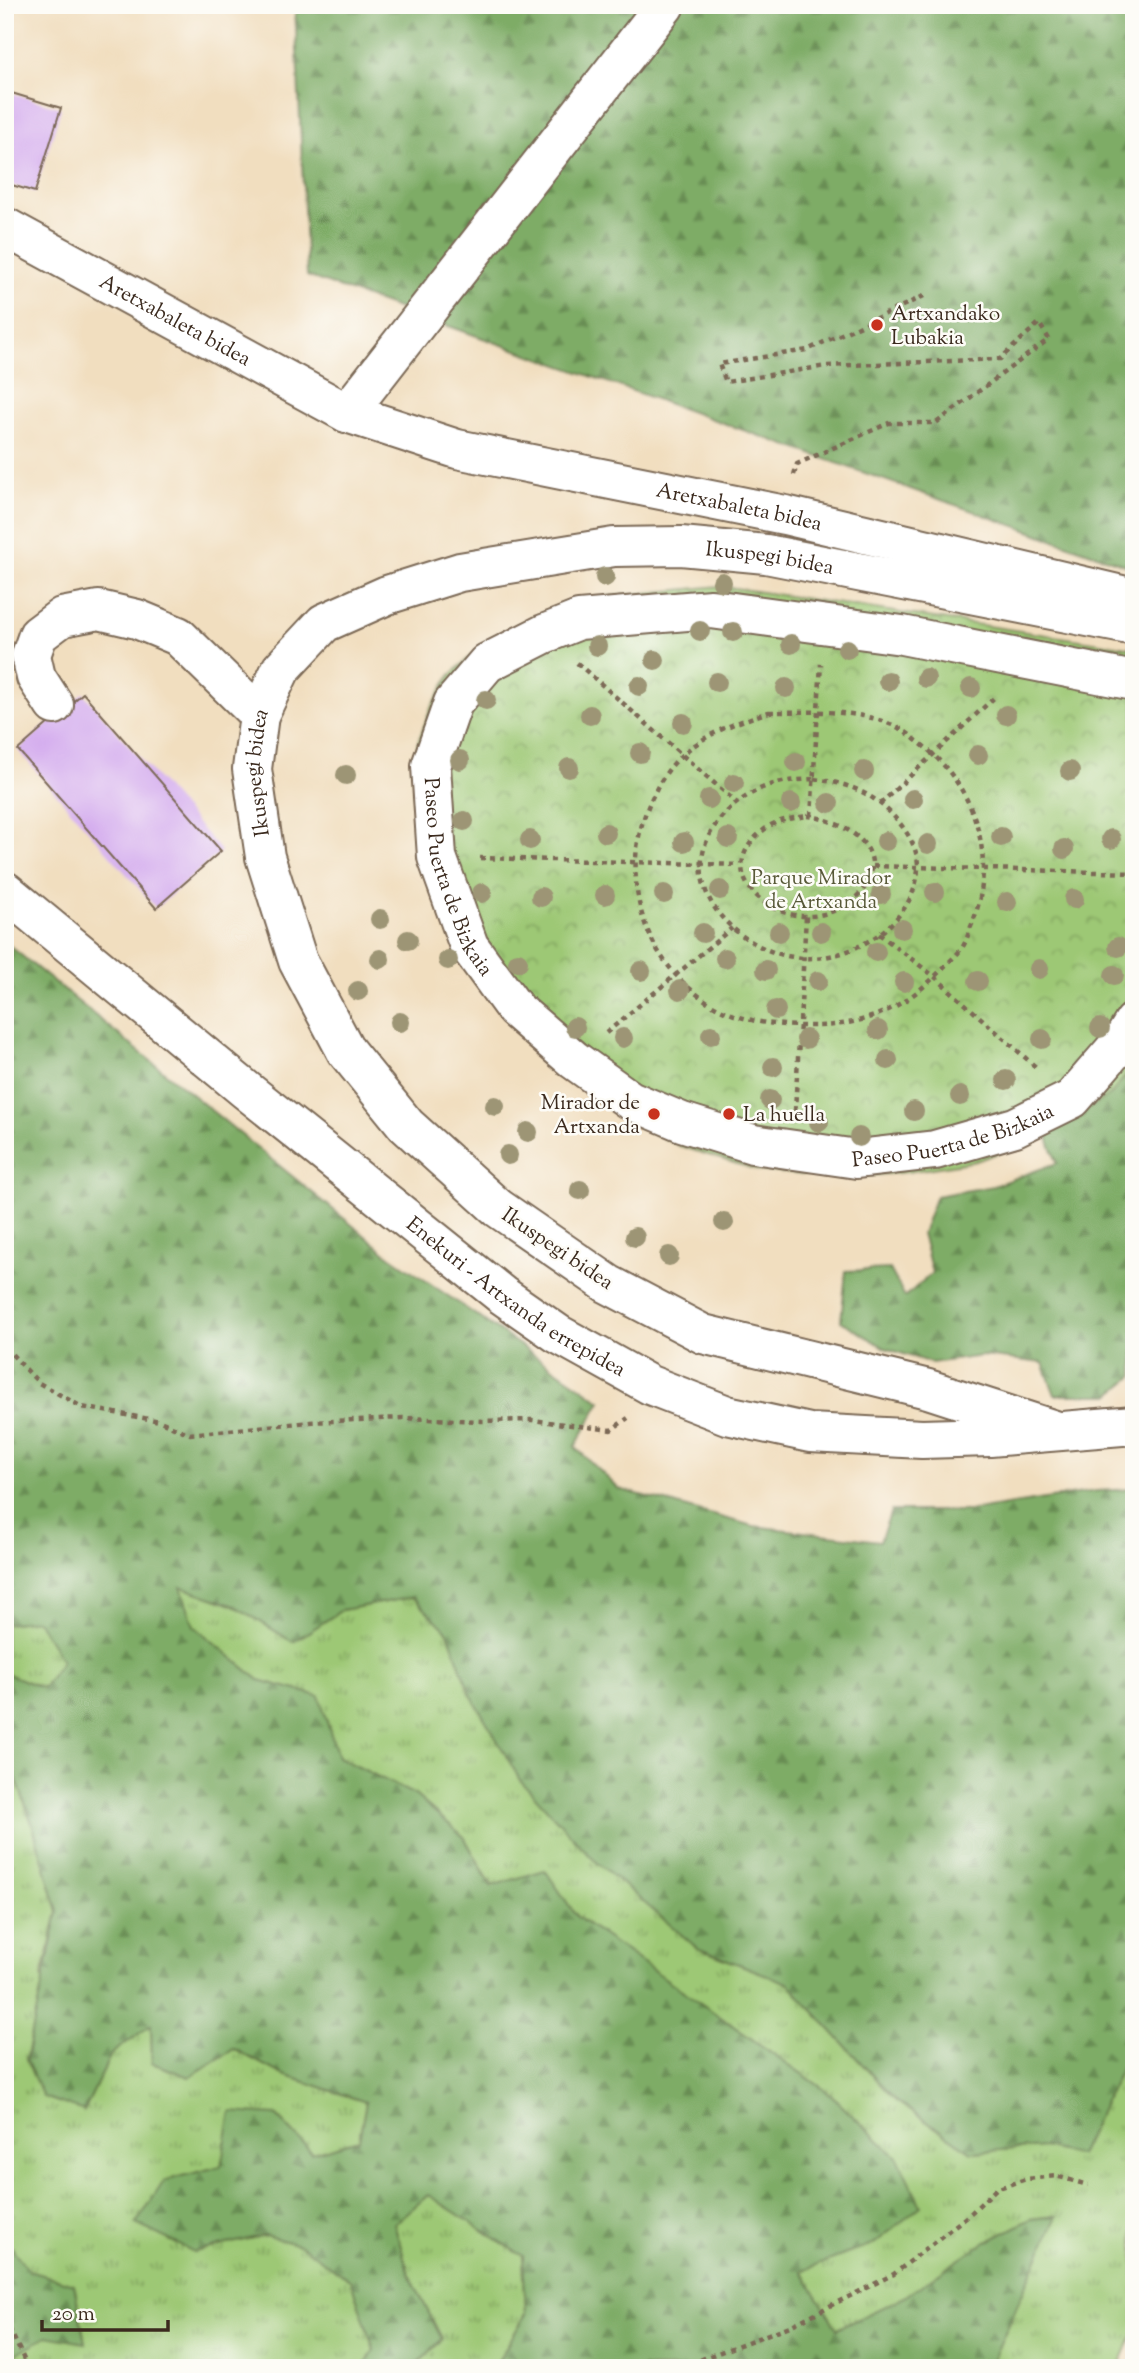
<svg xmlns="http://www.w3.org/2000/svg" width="1139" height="2373" font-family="'Sorts Mill Goudy',serif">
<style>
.grass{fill:url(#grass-tufts);stroke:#6c794a;stroke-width:2}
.forest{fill:url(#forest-firs);stroke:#5c6b42;stroke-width:2}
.park{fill:url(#park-crowns);stroke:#6c794a;stroke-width:2}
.building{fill:#d3aaee}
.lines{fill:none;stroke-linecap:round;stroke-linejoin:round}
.minor-casing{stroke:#7b6956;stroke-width:42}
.path{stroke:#7b6956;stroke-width:4.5;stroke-dasharray:5 5;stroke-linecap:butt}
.minor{stroke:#fff;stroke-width:38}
.tree{fill:#9d9575}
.poi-dot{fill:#c8321e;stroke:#fdfcf7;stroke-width:2.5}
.labels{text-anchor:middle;stroke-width:5;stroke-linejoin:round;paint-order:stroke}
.poi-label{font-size:21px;fill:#3b2a1e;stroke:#fdfcf7;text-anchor:start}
.street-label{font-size:21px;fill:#3b2a1e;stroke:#fdfcf7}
.park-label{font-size:21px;fill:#585938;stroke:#fdfcf7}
</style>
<defs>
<pattern id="grass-tufts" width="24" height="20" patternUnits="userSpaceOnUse" patternTransform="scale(1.75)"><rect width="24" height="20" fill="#9dc875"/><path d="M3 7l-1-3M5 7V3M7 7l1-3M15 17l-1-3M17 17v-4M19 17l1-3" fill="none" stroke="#81a35f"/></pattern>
<pattern id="forest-firs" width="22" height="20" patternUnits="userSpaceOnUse" patternTransform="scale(1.75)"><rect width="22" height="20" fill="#7eac66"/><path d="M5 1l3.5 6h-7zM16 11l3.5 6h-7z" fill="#688c53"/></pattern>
<pattern id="park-crowns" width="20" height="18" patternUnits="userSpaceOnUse" patternTransform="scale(1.75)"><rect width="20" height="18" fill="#9dc875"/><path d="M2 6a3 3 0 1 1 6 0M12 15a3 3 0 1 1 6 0" fill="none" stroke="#81a35f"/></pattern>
</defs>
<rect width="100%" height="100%" fill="#fdfcf7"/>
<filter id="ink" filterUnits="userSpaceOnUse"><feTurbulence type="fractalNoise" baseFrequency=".0143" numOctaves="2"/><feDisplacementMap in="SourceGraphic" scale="14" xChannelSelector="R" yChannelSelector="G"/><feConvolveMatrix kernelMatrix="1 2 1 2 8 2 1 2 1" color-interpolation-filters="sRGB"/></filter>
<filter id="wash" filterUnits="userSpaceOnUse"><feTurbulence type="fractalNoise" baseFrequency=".00686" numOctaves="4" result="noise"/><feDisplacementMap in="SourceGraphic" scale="28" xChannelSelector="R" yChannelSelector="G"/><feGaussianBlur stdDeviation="1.57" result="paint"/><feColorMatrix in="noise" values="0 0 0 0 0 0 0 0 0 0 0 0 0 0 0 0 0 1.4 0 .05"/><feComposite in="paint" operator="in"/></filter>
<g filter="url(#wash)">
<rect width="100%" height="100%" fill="#f1debf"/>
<!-- grass -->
<path class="grass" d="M 180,1586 L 235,1606 L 293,1642 L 342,1610 L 413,1597 L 448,1632 L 470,1693 L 697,1948 L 788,1983 L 896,2101 L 972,2152 L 1044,2147 L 1079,2155 L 1134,2041 L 1134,2332 L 1118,2368 L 989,2368 L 1056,2216 L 1031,2219 L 977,2247 L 906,2296 L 837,2329 L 801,2271 L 875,2243 L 898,2158 L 825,2090 L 577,1917 L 545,1871 L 492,1886 L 464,1837 L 415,1795 L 338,1757 L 319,1696 L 259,1680 L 194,1626 Z
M 37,1620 L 63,1661 L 43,1688 L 5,1673 L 5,1624 Z
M 5,1747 L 32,1823 L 58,1912 L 42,1977 L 84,2111 L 111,2054 L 151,2024 L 152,2063 L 189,2077 L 234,2049 L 281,2074 L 366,2102 L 359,2140 L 312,2153 L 276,2115 L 221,2166 L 164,2181 L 194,2252 L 265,2235 L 302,2245 L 351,2281 L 374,2350 L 363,2368 L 5,2368 L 5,2360 L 47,2335 L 85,2343 L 74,2284 L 29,2271 L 5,2239 Z
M 428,2195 L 523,2256 L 526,2314 L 494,2368 L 414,2368 L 442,2339 L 409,2274 L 394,2224 Z"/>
<!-- forest -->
<path class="forest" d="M 295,5 L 1134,5 L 1134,568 L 307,276 Z
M 5,942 L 390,1256 L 601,1401 L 575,1447 L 619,1489 L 753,1526 L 880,1541 L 891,1511 L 969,1511 L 1096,1491 L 1134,1489 L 1134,2041 L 1079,2155 L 1044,2147 L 972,2152 L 896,2101 L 788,1983 L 697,1948 L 592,1858 L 520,1780 L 470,1693 L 448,1632 L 413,1597 L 342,1610 L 293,1642 L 235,1606 L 181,1587 L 194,1626 L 259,1680 L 319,1696 L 338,1757 L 415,1795 L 464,1837 L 491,1886 L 545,1870 L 577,1917 L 825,2090 L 898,2158 L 921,2206 L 875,2243 L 802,2271 L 837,2329 L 906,2296 L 977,2247 L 1031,2219 L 1057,2216 L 989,2368 L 494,2368 L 526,2314 L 523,2256 L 428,2195 L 394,2224 L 409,2274 L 442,2339 L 414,2368 L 363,2368 L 374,2350 L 351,2281 L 302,2246 L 265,2235 L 194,2252 L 136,2224 L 164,2181 L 221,2166 L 231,2112 L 276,2115 L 312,2153 L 359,2140 L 366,2102 L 281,2074 L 234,2049 L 189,2077 L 152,2063 L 151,2025 L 111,2054 L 84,2111 L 43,2097 L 26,2060 L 58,1912 L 32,1823 L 5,1747 L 5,1673 L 43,1688 L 62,1661 L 37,1620 L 5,1624 Z
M 1134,1065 L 1134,1376 L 1110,1395 L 1055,1395 L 1043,1363 L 983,1356 L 931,1363 L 885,1348 L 841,1321 L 846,1271 L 890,1269 L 905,1297 L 932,1273 L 922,1233 L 936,1196 L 993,1186 L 1057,1163 L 1047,1135 L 1110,1095 Z
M 5,2239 L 29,2271 L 74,2284 L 85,2343 L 47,2336 L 5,2360 Z"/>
<!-- park -->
<path class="park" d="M 721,586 L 1134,648 L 1134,1065 L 1110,1095 L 1047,1135 L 976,1161 L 907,1172 L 862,1176 L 808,1175 L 760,1171 L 680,1146 L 617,1115 L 564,1070 L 420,847 L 414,807 L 413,770 L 418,742 L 431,708 L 450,676 L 473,654 L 505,633 L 579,599 Z"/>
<g id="blocks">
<!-- building -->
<path class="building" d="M 5,91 L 61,108 L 35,192 L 5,183 Z
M 83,693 L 221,851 L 156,908 L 18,750 Z"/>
</g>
</g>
<g filter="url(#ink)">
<use href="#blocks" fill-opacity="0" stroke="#7b6956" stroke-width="2"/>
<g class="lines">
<!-- minor casing -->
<g class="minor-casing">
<g id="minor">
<path id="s1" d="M 5,227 L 347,413 L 457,449 L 785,515 L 1134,598"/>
<path d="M 347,413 L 665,5"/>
<path id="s2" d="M 1134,681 L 902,635 L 711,609 L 579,620 L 544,634 L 487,663 L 453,703 L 431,766 L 437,857 L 469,946 L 515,1009 L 574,1060 L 630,1100 L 682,1122 L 753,1144 L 857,1159 L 935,1150 L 1015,1127 L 1072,1099 L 1123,1040 L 1134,1022"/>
<path d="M 54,705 L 36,677 L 31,655 L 38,635 L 62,617 L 99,610 L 137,619 L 178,636 L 259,715"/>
<path id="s3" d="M 5,891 L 246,1090 L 502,1295 L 558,1334 L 650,1385 L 727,1415 L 810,1433 L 922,1439 L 990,1437 L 1134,1425"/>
<path id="s4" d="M 1058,1431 L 928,1389 L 703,1334 L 608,1284 L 498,1208 L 406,1125 L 346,1051 L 298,961 L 265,857 L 252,769 L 259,715 L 281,669 L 324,623 L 387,595 L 460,572 L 614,547 L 681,546 L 766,554 L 1134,626"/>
</g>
</g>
<!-- path -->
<path class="path" d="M 794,475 L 797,464 L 889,423 L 936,423 L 1049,339 L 1039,323 L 1000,359 L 826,366 L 726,382 L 719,364 L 807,350 L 924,296
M 577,663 L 737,803
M 769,712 C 813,712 859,708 899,728 C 906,731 911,736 917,741 C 976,784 1000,860 970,929 C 968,935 966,942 962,948 C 957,955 950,961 944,967 C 905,1009 864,1027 808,1026 C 775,1026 739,1021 711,1004 C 640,960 617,874 651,800 C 658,784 670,765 684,753 C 713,730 735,723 769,712 Z
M 814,779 C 830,781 845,784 860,791 C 886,803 919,837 918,868 C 916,922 853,961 804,958 C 780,957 759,948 740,934 C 678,887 695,819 762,788 C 778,781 796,780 814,779 Z
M 880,804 L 997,695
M 807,816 C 831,818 875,837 872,868 C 869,898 831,918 804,916 C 789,915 776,911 764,902 C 731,878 737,846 771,825 C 782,819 795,818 807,816 Z
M 811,816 L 821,664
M 480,858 L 740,865
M 873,866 L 1134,873
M 879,934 L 935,977 L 1038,1069
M 606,1033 L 732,928
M 795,1111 L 806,916
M 5,1244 L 5,1257
M 5,1347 L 39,1383 L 82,1407 L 160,1421 L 190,1434 L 310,1422 L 403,1418 L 482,1421 L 532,1420 L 611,1430 L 628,1418
M 1126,2195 L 1134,2196
M 5,2319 L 28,2368
M 694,2368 L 702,2359 L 790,2326 L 894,2274 L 971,2213 L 996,2189 L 1026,2179 L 1056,2176 L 1088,2185"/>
<!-- minor -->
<use href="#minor" class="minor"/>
</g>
<!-- trees -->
<g class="tree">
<circle cx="605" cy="577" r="10"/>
<circle cx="722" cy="582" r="10"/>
<circle cx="700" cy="631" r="10"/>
<circle cx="733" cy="632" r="10"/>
<circle cx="791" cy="644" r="10"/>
<circle cx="597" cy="646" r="10"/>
<circle cx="847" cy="649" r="10"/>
<circle cx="655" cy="660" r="10"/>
<circle cx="926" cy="678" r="10"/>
<circle cx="888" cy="681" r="10"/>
<circle cx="717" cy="682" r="10"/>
<circle cx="639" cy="686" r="10"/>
<circle cx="786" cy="688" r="10"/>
<circle cx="971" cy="688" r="10"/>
<circle cx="486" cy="700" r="10"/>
<circle cx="590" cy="715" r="10"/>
<circle cx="1006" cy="715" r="10"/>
<circle cx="683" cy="723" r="10"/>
<circle cx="640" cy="753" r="10"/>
<circle cx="978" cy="755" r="10"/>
<circle cx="460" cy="760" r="10"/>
<circle cx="796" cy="762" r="10"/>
<circle cx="569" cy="768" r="10"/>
<circle cx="864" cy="771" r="10"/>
<circle cx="1070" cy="771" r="10"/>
<circle cx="346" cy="775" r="10"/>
<circle cx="734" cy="783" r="10"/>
<circle cx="709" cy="799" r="10"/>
<circle cx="913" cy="799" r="10"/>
<circle cx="791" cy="803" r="10"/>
<circle cx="829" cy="803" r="10"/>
<circle cx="464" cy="821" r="10"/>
<circle cx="606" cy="833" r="10"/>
<circle cx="1001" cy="837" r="10"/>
<circle cx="728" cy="838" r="10"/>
<circle cx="1111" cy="839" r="10"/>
<circle cx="530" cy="840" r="10"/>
<circle cx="886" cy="841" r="10"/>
<circle cx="684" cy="842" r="10"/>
<circle cx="928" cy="844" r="10"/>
<circle cx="1064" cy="849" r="10"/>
<circle cx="720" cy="890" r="10"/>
<circle cx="935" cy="892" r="10"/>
<circle cx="482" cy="893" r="10"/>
<circle cx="664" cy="894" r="10"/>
<circle cx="881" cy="894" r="10"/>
<circle cx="605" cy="895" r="10"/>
<circle cx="541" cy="897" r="10"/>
<circle cx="1074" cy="899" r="10"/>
<circle cx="1007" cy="902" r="10"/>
<circle cx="380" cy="919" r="10"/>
<circle cx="902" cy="929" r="10"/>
<circle cx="779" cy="932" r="10"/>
<circle cx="821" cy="932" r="10"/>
<circle cx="703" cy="933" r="10"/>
<circle cx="408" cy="940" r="10"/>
<circle cx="1118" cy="947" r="10"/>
<circle cx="876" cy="952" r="10"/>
<circle cx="725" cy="958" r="10"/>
<circle cx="380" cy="959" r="10"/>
<circle cx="448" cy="960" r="10"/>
<circle cx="518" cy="962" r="10"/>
<circle cx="1039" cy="969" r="10"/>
<circle cx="766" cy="970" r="10"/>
<circle cx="641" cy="971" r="10"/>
<circle cx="1114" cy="975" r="10"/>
<circle cx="818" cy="981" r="10"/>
<circle cx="978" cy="981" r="10"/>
<circle cx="904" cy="982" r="10"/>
<circle cx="680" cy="990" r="10"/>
<circle cx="358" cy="991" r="10"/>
<circle cx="776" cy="1010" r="10"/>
<circle cx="400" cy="1022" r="10"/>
<circle cx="575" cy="1027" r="10"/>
<circle cx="1100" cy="1028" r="10"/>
<circle cx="878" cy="1030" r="10"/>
<circle cx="711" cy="1035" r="10"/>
<circle cx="623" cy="1038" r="10"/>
<circle cx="806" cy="1039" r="10"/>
<circle cx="1042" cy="1039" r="10"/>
<circle cx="888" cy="1060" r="10"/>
<circle cx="773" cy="1067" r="10"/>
<circle cx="1006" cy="1080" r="10"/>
<circle cx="960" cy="1096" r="10"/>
<circle cx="770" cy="1100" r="10"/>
<circle cx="495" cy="1106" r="10"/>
<circle cx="914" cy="1111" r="10"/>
<circle cx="819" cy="1122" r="10"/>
<circle cx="528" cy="1132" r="10"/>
<circle cx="859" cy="1137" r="10"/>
<circle cx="508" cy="1155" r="10"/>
<circle cx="580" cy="1190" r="10"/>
<circle cx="724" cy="1222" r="10"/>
<circle cx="635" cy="1237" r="10"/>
<circle cx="669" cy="1256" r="10"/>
</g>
</g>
<!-- markers -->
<g class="poi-dot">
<circle cx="877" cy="325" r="7"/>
<circle cx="654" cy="1114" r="7"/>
<circle cx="729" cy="1114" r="7"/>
</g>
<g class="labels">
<!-- poi labels -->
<g class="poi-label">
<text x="891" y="320">Artxandako<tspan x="891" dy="24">Lubakia</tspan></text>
<text x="640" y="1109" text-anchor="end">Mirador de<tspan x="640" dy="24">Artxanda</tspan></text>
<text x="743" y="1121">La huella</text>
</g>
<!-- street labels -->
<g class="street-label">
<text dy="7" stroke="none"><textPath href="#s1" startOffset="194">Aretxabaleta bidea</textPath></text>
<text dy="7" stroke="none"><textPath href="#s1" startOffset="793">Aretxabaleta bidea</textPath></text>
<text dy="7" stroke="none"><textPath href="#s4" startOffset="1755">Ikuspegi bidea</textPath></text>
<text dy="7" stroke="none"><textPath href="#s4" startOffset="1125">Ikuspegi bidea</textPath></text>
<text dy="7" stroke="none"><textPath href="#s2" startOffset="898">Paseo Puerta de Bizkaia</textPath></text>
<text dy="7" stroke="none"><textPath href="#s2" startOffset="1528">Paseo Puerta de Bizkaia</textPath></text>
<text transform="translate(558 1248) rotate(34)" y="7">Ikuspegi bidea</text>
<text dy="7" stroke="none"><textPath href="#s3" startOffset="653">Enekuri - Artxanda errepidea</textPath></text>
</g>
<!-- park labels -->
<g class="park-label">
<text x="821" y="884">Parque Mirador<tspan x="821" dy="24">de Artxanda</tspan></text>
</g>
</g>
<!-- margin -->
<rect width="1139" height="2373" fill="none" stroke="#fdfcf7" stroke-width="28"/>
<!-- scale -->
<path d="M42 2320v10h126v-10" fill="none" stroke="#3b2a1e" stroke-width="3.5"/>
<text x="52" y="2320" font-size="21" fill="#3b2a1e" stroke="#fdfcf7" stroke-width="5" paint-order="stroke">20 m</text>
</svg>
